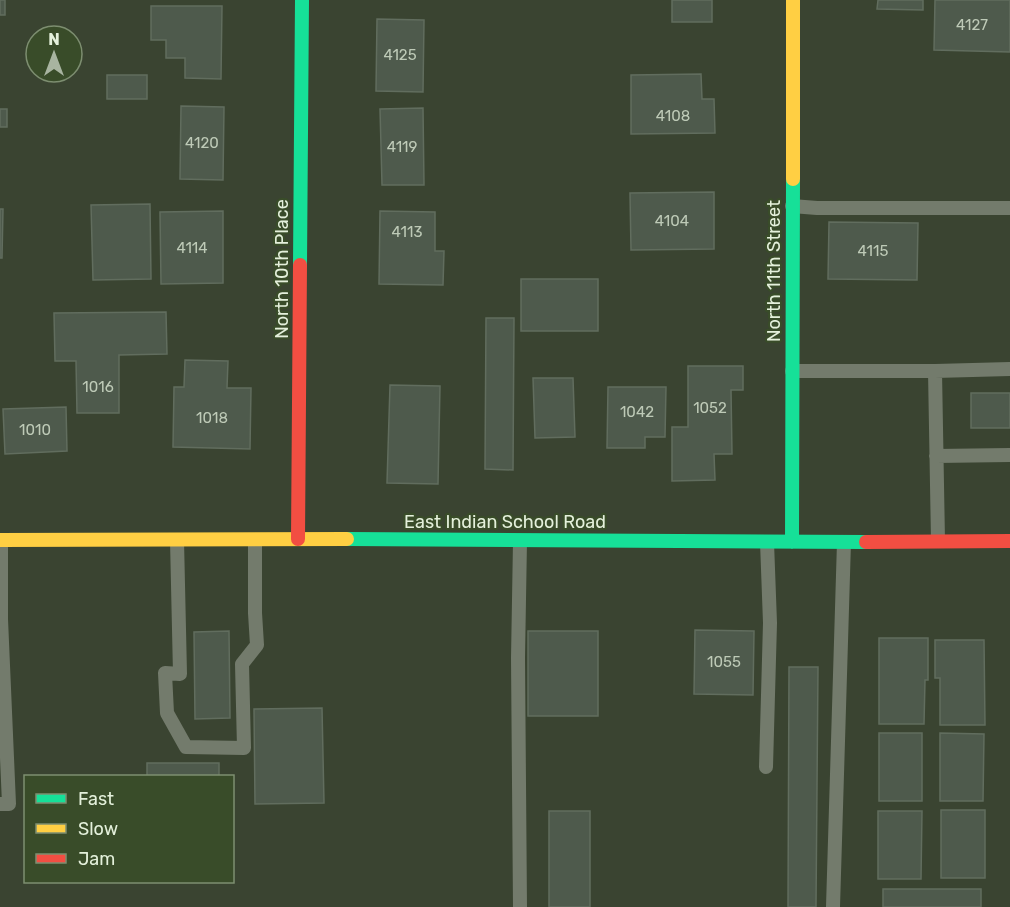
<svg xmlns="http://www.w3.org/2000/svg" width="1010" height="907" font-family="Rubik,sans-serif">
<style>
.building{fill:#4e5a4c;stroke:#616d5e;stroke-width:1.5}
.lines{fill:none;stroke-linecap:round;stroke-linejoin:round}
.lane{stroke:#737b6c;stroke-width:14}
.fast{stroke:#16e098;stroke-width:14}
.slow{stroke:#ffcf43;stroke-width:14}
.jam{stroke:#f24e42;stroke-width:14}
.labels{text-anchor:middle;stroke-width:4.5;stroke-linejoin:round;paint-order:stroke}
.number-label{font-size:15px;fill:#becab7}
.street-label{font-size:18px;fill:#e4f0db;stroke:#394c29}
</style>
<rect width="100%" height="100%" fill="#3a4431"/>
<!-- building -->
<path class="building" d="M 0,0 L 5,0 L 5,15 L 0,15 Z
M 672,0 L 712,0 L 712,22 L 672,22 Z
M 878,0 L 923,0 L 923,10 L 877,9 Z
M 935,0 L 1010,0 L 1010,52 L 934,50 Z
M 151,6 L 222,6 L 221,79 L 185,78 L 185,58 L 166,58 L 166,40 L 151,40 Z
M 377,19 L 424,20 L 423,92 L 376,91 Z
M 701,74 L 702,99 L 714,99 L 715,133 L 631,134 L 631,75 Z
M 107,75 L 147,75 L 147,99 L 107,99 Z
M 181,106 L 224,107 L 223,180 L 180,179 Z
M 423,108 L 424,185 L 382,185 L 380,109 Z
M 0,109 L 7,109 L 7,127 L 0,127 Z
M 714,192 L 714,249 L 631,250 L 630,193 Z
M 150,204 L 151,279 L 93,280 L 91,205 Z
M 0,209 L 3,209 L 2,258 L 0,258 Z
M 223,211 L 223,283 L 161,284 L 160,212 Z
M 380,211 L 435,212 L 435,251 L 444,251 L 443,285 L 379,284 Z
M 829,222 L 918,223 L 917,280 L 828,279 Z
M 521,279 L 598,279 L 598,331 L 521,331 Z
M 166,312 L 167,354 L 119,355 L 119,413 L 77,413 L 76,361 L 55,361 L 54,313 Z
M 486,318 L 514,318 L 513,470 L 485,469 Z
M 185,360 L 228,361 L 227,388 L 251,388 L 250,449 L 173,447 L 174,387 L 184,387 Z
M 688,366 L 743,366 L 743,390 L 731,390 L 732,454 L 714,454 L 715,480 L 672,481 L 672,427 L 688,427 Z
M 533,378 L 573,378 L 575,437 L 535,438 Z
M 390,385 L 440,386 L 438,484 L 387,483 Z
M 608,387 L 666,387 L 665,437 L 645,437 L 645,448 L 607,448 Z
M 971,393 L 1010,393 L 1010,428 L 971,428 Z
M 66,407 L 67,451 L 5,454 L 3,409 Z
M 695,630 L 754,631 L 753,695 L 694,694 Z
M 229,631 L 230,718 L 195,719 L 194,632 Z
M 528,631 L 598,631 L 598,716 L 528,716 Z
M 879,638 L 928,638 L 928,680 L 925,680 L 924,724 L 879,724 Z
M 935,640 L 984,640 L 985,725 L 940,725 L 940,678 L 935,678 Z
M 789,667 L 818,667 L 816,907 L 788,907 Z
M 322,708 L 324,803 L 255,804 L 254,709 Z
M 879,733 L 922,733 L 922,801 L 879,801 Z
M 940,733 L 984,734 L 983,801 L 940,801 Z
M 147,763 L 219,763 L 219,776 L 147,776 Z
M 941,810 L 985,810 L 985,878 L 941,878 Z
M 549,811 L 590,811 L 590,907 L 549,907 Z
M 878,811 L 922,811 L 921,879 L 878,879 Z
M 883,889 L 981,889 L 981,907 L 883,907 Z"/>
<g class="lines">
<!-- lane -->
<path class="lane" d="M 792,206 L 817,208 L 1010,208
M 792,371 L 935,371 L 1010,369
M 935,371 L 938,541
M 936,456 L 1010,455
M 177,540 L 180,674 L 165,673 L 167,713 L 186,747 L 244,748 L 242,664 L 257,645 L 255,613 L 255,540
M 766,767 L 770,623 L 767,542
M 0,804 L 9,804 L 1,619 L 1,540
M 520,907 L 518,658 L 520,541
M 833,907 L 844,542"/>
<!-- fast -->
<path class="fast" d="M 300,265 L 302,0
M 347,539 L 866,542
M 792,542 L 793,179"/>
<!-- slow -->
<path class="slow" d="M 793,179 L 793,0
M 0,540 L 347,539"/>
<!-- jam -->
<path class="jam" d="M 298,539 L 300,265
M 866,542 L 1010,541"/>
</g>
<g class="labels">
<!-- number labels -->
<g class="number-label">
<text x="972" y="30">4127</text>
<text x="400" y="60">4125</text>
<text x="673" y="121">4108</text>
<text x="202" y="148">4120</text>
<text x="402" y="152">4119</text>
<text x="672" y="226">4104</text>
<text x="407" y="237">4113</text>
<text x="192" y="253">4114</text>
<text x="873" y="256">4115</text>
<text x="98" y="392">1016</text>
<text x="710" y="413">1052</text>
<text x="637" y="417">1042</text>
<text x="212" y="423">1018</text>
<text x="35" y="435">1010</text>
<text x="724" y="667">1055</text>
</g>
<!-- street labels -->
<g class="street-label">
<text transform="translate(282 269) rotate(-90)" y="6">North 10th Place</text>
<text transform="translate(774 271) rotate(-90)" y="6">North 11th Street</text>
<text x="505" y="528">East Indian School Road</text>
</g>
</g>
<!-- legend -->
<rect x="24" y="775" width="210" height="108" fill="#394c29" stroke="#7d8e70" stroke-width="1.5"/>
<rect x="36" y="794" width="30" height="9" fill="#16e098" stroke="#7d8e70" stroke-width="1.5"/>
<text x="78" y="805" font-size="18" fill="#e4f0db">Fast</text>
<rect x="36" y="824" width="30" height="9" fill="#ffcf43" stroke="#7d8e70" stroke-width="1.5"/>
<text x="78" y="835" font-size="18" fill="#e4f0db">Slow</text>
<rect x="36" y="854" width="30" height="9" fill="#f24e42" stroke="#7d8e70" stroke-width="1.5"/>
<text x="78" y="865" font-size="18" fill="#e4f0db">Jam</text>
<!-- north arrow -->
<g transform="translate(54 54)"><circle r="28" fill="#394c29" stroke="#7d8e70" stroke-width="1.5"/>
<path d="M0-4.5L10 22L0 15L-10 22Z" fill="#a8b4a0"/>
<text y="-9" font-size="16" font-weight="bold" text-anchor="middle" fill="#e4f0db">N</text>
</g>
</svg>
